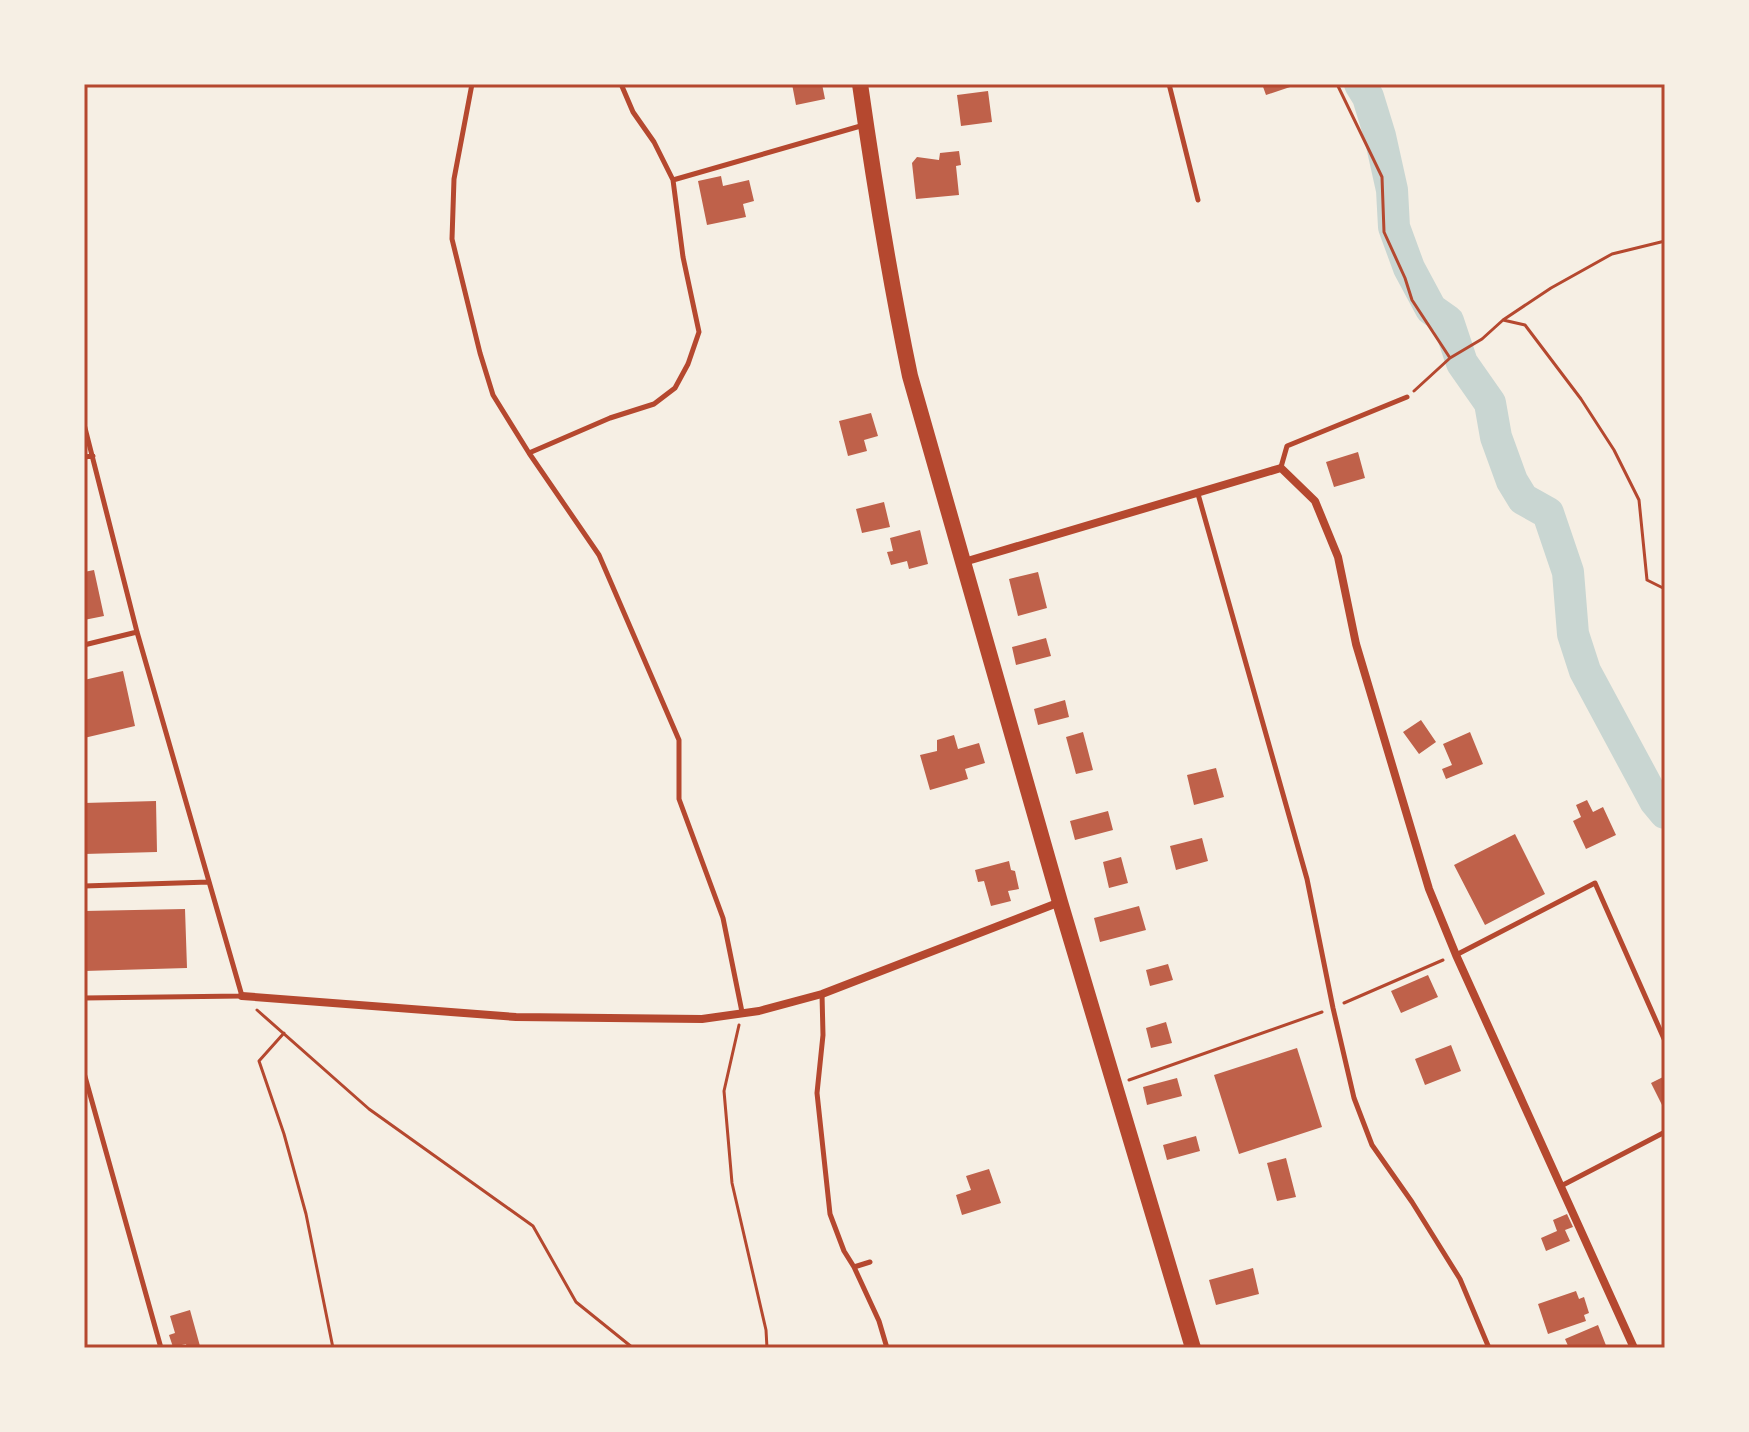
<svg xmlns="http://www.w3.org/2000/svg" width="1749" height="1432" font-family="'Source Sans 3',sans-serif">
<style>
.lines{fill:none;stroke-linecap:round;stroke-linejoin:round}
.river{stroke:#c9d6d2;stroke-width:32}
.building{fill:#bf614a}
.path{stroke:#b5482f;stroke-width:3}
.service{stroke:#b5482f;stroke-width:5}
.minor{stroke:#b5482f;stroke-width:8}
.secondary{stroke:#b5482f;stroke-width:16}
.neatline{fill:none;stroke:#b5482f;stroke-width:3}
</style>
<rect width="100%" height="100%" fill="#f6efe4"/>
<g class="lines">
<!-- river -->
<path class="river" d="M 1360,84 L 1368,97 L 1380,136 L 1392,190 L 1394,227 L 1409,268 L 1431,309 L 1448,321 L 1462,363 L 1490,403 L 1496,437 L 1512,481 L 1523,499 L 1548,513 L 1568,572 L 1573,634 L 1585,671 L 1655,801 L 1665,813"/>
</g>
<!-- building -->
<path class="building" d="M 792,84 L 822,84 L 825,99 L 796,105 Z
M 1262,84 L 1296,84 L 1296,85 L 1266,95 Z
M 988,91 L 992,122 L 961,126 L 957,95 Z
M 959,151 L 961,165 L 956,166 L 959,195 L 916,199 L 912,163 L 917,157 L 939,160 L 940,153 Z
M 721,176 L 723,186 L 749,180 L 754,201 L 743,204 L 746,217 L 707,225 L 698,181 Z
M 871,413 L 878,436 L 864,440 L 867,451 L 848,456 L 839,421 Z
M 1358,452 L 1365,478 L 1334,487 L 1326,462 Z
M 884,502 L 890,527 L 862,533 L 856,509 Z
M 920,530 L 928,564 L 909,569 L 907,561 L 891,565 L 887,552 L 893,551 L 890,538 Z
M 94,570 L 104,616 L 84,620 L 84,572 Z
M 1038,572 L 1047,608 L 1018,616 L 1009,579 Z
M 1046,638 L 1051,656 L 1016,665 L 1012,647 Z
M 123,671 L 135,726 L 84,738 L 84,680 Z
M 1065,700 L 1069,717 L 1038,725 L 1034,709 Z
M 1421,720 L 1436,742 L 1419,754 L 1403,732 Z
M 1083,732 L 1093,770 L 1076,774 L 1066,737 Z
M 1470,732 L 1483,764 L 1446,779 L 1442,769 L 1452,765 L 1443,744 Z
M 954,735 L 958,749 L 979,743 L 985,763 L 965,769 L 968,779 L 930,790 L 920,755 L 937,751 L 937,740 Z
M 1216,768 L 1224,797 L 1194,805 L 1187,775 Z
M 1587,800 L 1593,812 L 1603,807 L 1616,835 L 1586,849 L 1573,821 L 1581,817 L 1576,805 Z
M 156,801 L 157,852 L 84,854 L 84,803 Z
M 1108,811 L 1113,830 L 1075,840 L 1070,821 Z
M 1515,834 L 1545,894 L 1485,925 L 1454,865 Z
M 1202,838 L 1208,861 L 1176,870 L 1170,846 Z
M 1121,857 L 1128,883 L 1109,888 L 1103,862 Z
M 1009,861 L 1011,870 L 1015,871 L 1019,889 L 1008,891 L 1011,901 L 991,906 L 984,881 L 978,882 L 975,870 Z
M 1139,906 L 1146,930 L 1100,942 L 1094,918 Z
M 185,909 L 187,968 L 84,971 L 84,911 Z
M 1168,964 L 1173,980 L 1150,986 L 1146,970 Z
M 1428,975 L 1438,997 L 1401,1013 L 1391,991 Z
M 1166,1022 L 1172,1043 L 1151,1048 L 1146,1028 Z
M 1451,1045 L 1461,1071 L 1425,1085 L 1415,1059 Z
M 1297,1048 L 1322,1127 L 1239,1154 L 1214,1075 Z
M 1665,1076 L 1665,1111 L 1651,1083 Z
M 1177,1078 L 1182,1096 L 1147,1105 L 1143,1087 Z
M 1196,1136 L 1200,1151 L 1167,1160 L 1163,1145 Z
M 1286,1158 L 1296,1197 L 1277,1201 L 1267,1163 Z
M 989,1169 L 1001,1203 L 962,1215 L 956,1195 L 971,1190 L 966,1176 Z
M 1567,1214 L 1573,1227 L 1565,1230 L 1570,1241 L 1546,1251 L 1541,1238 L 1557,1231 L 1553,1220 Z
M 1253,1268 L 1259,1294 L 1216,1305 L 1209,1280 Z
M 1576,1291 L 1579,1299 L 1584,1297 L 1589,1313 L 1584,1315 L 1586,1321 L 1548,1334 L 1538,1304 Z
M 190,1310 L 200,1346 L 187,1348 L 186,1344 L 173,1347 L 169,1335 L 175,1333 L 170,1316 Z
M 1598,1325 L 1607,1348 L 1569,1348 L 1565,1339 Z"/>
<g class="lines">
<!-- path -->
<path class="path" d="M 1337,84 L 1382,177 L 1384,232 L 1405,278 L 1412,300 L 1450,358
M 1503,320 L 1525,325 L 1581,399 L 1614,450 L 1639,500 L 1647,580 L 1665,589
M 1414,391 L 1450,358 L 1482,339 L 1503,320 L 1551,288 L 1612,254 L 1665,241
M 1344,1003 L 1443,960
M 257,1010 L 369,1109 L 533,1226 L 576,1302 L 633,1348
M 739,1025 L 724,1091 L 732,1183 L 766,1330 L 767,1348
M 284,1033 L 259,1061 L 284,1134 L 306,1214 L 333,1348
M 1129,1080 L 1322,1012"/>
<!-- service -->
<path class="service" d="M 472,84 L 454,179 L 452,239 L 480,353 L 493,395 L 529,453 L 599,555 L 679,740 L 679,799 L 723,918 L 742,1012
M 1169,84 L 1198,200
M 673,180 L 864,125
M 84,424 L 137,632 L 242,996 L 84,998
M 529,453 L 610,418 L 654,404 L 675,388 L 688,364 L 699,332 L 683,257 L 673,180 L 654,142 L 633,112 L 621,84
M 84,457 L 93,456
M 1281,467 L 1287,446 L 1407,397
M 1198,494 L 1307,879 L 1333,1008 L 1354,1098 L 1372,1145 L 1412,1202 L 1460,1279 L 1489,1348
M 84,645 L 137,632
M 84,886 L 209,882
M 1456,955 L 1595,883 L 1665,1041
M 822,994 L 823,1035 L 817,1093 L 830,1214 L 844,1251 L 854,1267 L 879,1321 L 887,1348
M 84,1073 L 161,1348
M 1561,1186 L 1665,1132
M 854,1267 L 870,1262"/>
<!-- minor -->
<path class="minor" d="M 964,562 L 1281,468 L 1315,501 L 1338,557 L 1356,644 L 1429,889 L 1456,955 L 1634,1348
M 242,996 L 516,1017 L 702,1019 L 759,1011 L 822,994 L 1060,902"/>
<!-- secondary -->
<path class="secondary" d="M 860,84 C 874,182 890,280 910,376 L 1060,902 L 1193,1348"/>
</g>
<!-- border -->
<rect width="1749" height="1432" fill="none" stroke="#f6efe4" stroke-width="172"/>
<rect x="86" y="86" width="1577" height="1260" class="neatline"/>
</svg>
